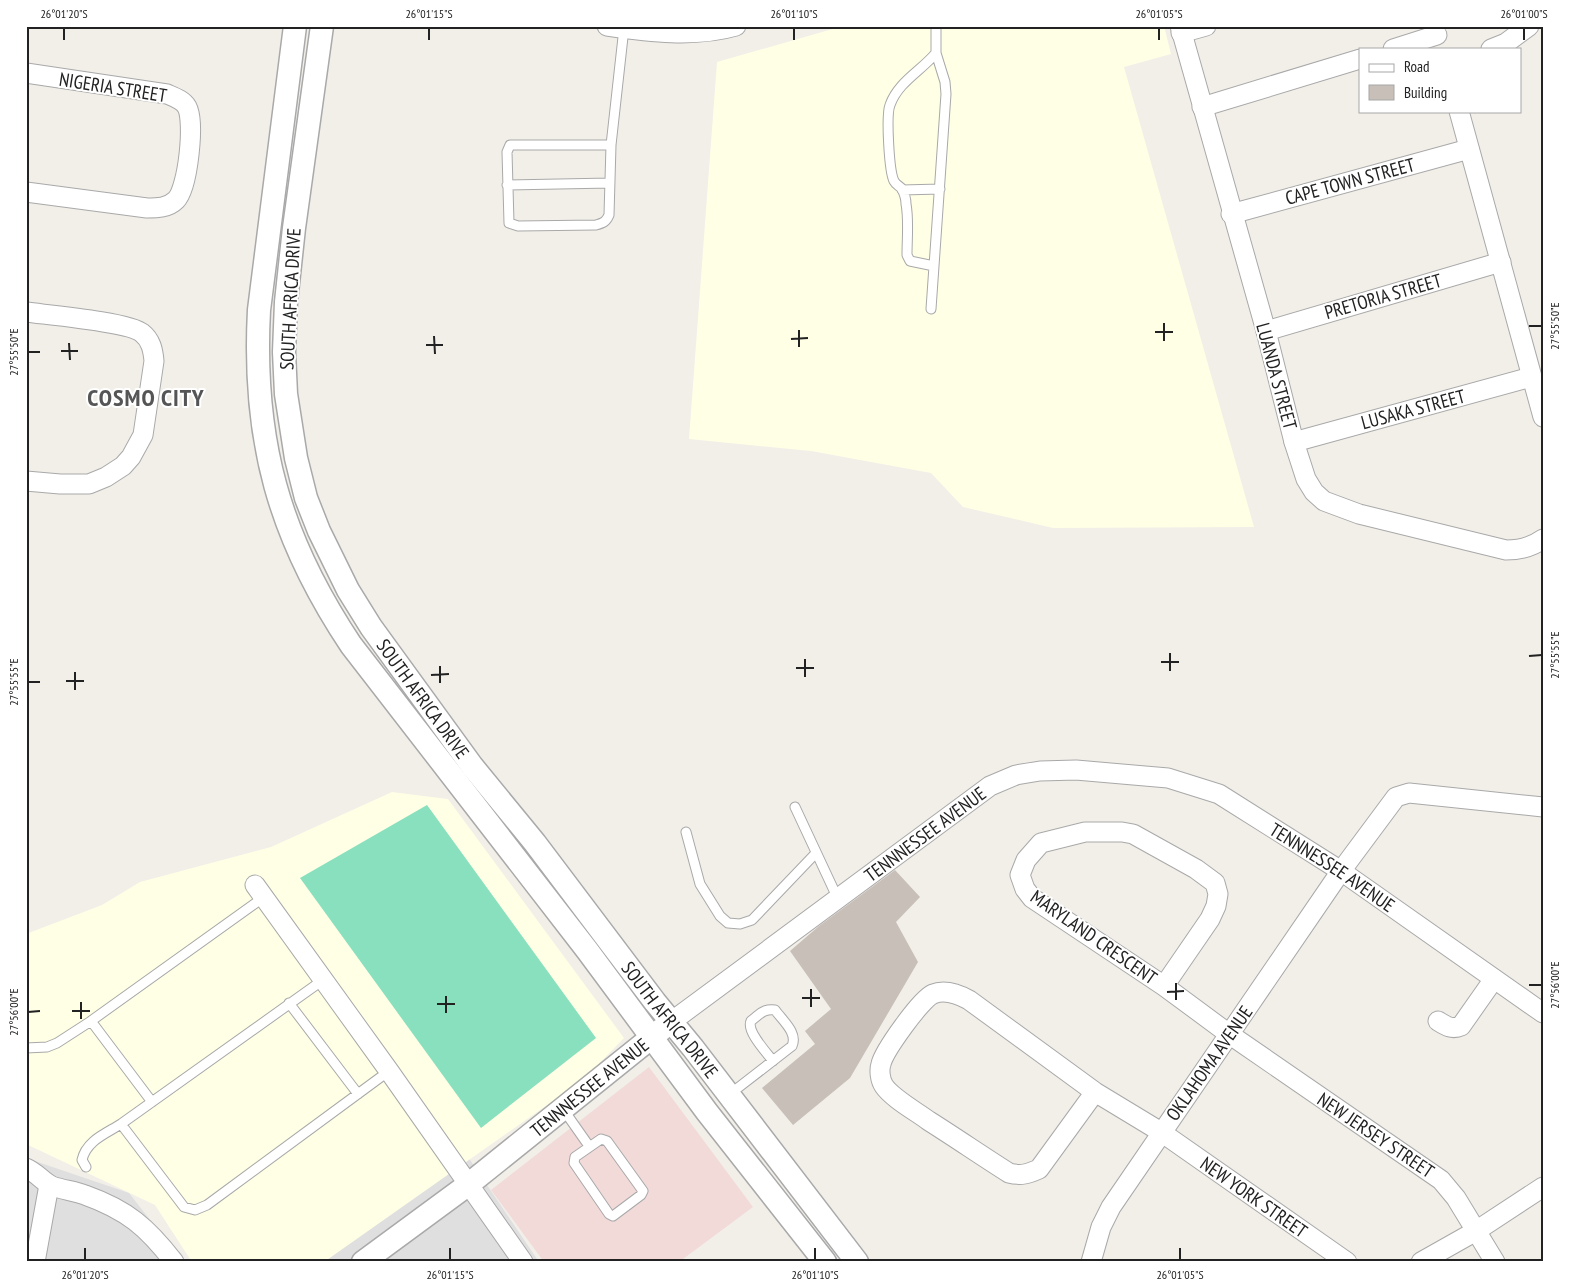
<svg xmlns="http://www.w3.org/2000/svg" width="1569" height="1288" font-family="'PT Sans Narrow',sans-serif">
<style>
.residential{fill:#e0dfdf}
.commercial{fill:#f2dad9}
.education{fill:#ffffe5}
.pitch{fill:#88e0be}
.building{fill:#c7bfb8}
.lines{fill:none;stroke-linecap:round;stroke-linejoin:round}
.service-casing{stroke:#a9a9a9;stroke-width:11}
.minor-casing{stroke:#a9a9a9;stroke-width:21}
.tertiary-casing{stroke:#a9a9a9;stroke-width:25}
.service{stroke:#fff;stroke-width:9}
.minor{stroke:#fff;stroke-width:19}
.tertiary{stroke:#fff;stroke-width:22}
.ticks{fill:none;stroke:#222;stroke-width:2}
.labels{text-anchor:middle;stroke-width:4;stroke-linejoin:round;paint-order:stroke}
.street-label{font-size:19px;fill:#222;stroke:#fff}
.district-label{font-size:24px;font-weight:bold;letter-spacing:1px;fill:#555;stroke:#fff}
.neatline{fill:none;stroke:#222;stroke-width:2}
.ticks-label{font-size:12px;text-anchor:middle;fill:#222}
</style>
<rect width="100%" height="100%" fill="#f2efe9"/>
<!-- residential -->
<path class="residential" d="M 464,1151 L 539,1262 L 318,1262 Z
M 26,1158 L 129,1193 L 183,1262 L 26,1262 Z"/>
<!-- commercial -->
<path class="commercial" d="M 649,1067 L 753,1207 L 679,1262 L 544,1262 L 491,1190 Z"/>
<!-- education -->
<path class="education" d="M 843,26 L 1164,26 L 1171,54 L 1124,67 L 1254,527 L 1053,528 L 963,507 L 931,473 L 811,451 L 689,439 L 717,62 Z
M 392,792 L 448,799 L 624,1038 L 584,1079 L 324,1262 L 192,1262 L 155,1205 L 26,1144 L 26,934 L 102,905 L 140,882 L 271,847 Z"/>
<!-- pitch -->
<path class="pitch" d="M 427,805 L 596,1038 L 481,1128 L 300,878 Z"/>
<!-- building -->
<path class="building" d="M 895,870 L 920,897 L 896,922 L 918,962 L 850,1078 L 793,1125 L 762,1088 L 815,1044 L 805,1031 L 831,1009 L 790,951 L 819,926 Z"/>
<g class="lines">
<!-- service casing -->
<g class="service-casing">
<path id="service" d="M 611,145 L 510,145 L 507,152 L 509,223 L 518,226 L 596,225 C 603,223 606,222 609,215 L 611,145 L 624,28
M 507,185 L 610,183
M 902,190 L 940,189
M 934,266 L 910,261 L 907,255 C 907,238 909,220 906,204 C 906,200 904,193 902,189 C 900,186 896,185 894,181 C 889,171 886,115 890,105 C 898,82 921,71 936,53
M 931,309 L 946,94 L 945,82 L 936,53 L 936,26
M 795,807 L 838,899
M 686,832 L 700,884 L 720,916 L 728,923 L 740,924 L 752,920 L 816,853
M 289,1003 L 358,1094
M 91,1021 L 152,1102
M 26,1048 L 47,1047 L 57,1043 L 91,1021 L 264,897
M 730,1094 L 792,1046 C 798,1033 783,1021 775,1010 C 767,1009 763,1011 757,1016 C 756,1017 752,1020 751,1021 C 746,1031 767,1053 773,1061
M 563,1109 L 589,1146
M 121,1124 L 184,1207 L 195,1210 L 207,1205 L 389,1071
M 601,1139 L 607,1141 L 643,1191 L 641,1195 L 613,1216 L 609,1214 L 574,1163 L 575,1157 Z
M 86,1167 L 82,1160 C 86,1141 105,1134 121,1124 L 323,980"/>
</g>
<!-- minor casing -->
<g class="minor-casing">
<g id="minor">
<path d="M 607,26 C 649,32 694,38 736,26"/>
<path d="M 1180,26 L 1266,331 L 1294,442 L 1306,479 L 1314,492 L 1324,501 L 1359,514 L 1506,550 C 1520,550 1532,547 1543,539"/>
<path d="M 1181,33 L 1206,26"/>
<path d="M 1393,49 L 1437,35"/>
<path d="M 1491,49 L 1506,43 L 1529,26"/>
<path d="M 26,73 L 167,94 C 174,97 183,100 187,107 C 195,122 188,188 176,200 C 168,208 157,208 147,208 L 26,192"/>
<path d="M 1202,107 L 1360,59"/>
<path d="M 1459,111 L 1543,417"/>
<path d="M 1231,214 L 1469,149"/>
<path d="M 26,312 C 48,315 129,322 142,333 C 151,340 153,350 154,361 L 143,435 L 131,457 L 123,466 L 106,477 L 89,484 L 60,484 L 26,481"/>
<path d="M 1266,331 L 1501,262"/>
<path d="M 1294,442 L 1531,377"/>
<path d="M 255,885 L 389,1071 L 523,1262"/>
<path d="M 1164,986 L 1210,919 L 1216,906 L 1218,894 L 1215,883 L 1196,869 L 1133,834 L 1122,832 L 1085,832 L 1041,843 L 1026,860 L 1020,875 L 1025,889 L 1032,898 L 1164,986 L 1229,1034 L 1441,1180 L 1456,1198 L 1495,1262"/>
<path d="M 1438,1021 C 1446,1026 1452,1030 1461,1026 L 1494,979"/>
<path id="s1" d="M 671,1022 L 990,786 L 1016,775 L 1040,771 L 1076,770 L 1168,778 L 1219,794 L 1341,871 L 1543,1013"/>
<path d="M 1095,1092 L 1039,1169 C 1028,1174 1021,1176 1009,1173 C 982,1156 956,1138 929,1121 C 917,1112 892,1098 884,1086 C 880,1080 879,1070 881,1064 C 884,1051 921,999 933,994 C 945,989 958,994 969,1000 L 1095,1092 L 1161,1132 L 1347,1262"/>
<path d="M 26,1168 C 36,1172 43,1182 52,1186 C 63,1190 75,1191 85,1195 C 127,1210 147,1227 174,1262"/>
<path d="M 35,1262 L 49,1185"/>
<path d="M 1091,1262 L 1101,1227 L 1111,1207 L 1341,871 L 1396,797 L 1409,793 L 1543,807"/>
<path d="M 1421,1262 L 1476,1231 L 1543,1187"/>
</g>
</g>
<!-- tertiary casing -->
<g class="tertiary-casing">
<g id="tertiary">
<path d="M 295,26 L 259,310 C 252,440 279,537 351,645 L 587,950 L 707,1112 L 825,1262"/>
<path id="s2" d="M 322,26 L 294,228 L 286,302 L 284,352 L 286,394 L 296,458 L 306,498 L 319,531 L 348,590 L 371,627 L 472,766 L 535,843 L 655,1002 L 693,1048 L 857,1262"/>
<path id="s3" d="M 363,1262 L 469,1184 L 662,1029"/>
</g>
</g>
<!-- service -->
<use href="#service" class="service"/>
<!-- minor -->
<use href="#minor" class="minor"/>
<!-- tertiary -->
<use href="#tertiary" class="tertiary"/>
</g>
<!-- ticks -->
<path class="ticks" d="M 64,28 L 64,40M 429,28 L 429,40M 794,28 L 794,40M 1159,28 L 1159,40M 1524,28 L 1524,40M 1164,323 L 1164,341M 1529,326 L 1542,326M 799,330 L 799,347M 1155,332 L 1173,332M 434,336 L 435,354M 791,339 L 808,338M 69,343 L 70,360M 426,345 L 443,345M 61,351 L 78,351M 28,352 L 40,352M 1170,653 L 1170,671M 1529,656 L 1542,655M 805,659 L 805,677M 1161,662 L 1179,662M 440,666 L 440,683M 796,668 L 814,668M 75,672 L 75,690M 431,675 L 449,674M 66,681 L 84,681M 28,682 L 40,682M 1176,983 L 1176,1000M 1529,985 L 1542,985M 811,989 L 811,1007M 1167,992 L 1184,991M 446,996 L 446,1013M 802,998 L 820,998M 81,1002 L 81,1019M 437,1004 L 455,1004M 72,1011 L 90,1011M 28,1012 L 40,1011M 85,1248 L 85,1260M 450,1248 L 450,1260M 815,1248 L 815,1260M 1180,1248 L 1180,1260"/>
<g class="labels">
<!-- street labels -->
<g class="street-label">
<text transform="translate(113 87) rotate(9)" y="7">NIGERIA STREET</text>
<text transform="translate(1350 181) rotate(-15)" y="7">CAPE TOWN STREET</text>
<text transform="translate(1383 296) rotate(-16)" y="7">PRETORIA STREET</text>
<text transform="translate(290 299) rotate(-87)" y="7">SOUTH AFRICA DRIVE</text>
<text transform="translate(1277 376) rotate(75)" y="7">LUANDA STREET</text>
<text transform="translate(1413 409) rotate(-15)" y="7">LUSAKA STREET</text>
<text dy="7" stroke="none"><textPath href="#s2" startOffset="710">SOUTH AFRICA DRIVE</textPath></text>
<text dy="7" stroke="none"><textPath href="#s1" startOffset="316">TENNNESSEE AVENUE</textPath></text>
<text dy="7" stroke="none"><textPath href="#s1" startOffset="766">TENNNESSEE AVENUE</textPath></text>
<text transform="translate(1094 937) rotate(35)" y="7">MARYLAND CRESCENT</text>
<text dy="7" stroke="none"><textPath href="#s2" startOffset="1115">SOUTH AFRICA DRIVE</textPath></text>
<text transform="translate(1209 1063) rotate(-55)" y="7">OKLAHOMA AVENUE</text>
<text dy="7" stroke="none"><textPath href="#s3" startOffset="286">TENNNESSEE AVENUE</textPath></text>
<text transform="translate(1376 1135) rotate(34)" y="7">NEW JERSEY STREET</text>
<text transform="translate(1254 1197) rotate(35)" y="7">NEW YORK STREET</text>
</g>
<!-- district labels -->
<g class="district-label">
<text x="146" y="406">COSMO CITY</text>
</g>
</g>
<!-- border -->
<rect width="1569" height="1288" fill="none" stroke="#ffffff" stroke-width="55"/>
<!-- legend -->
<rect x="1359" y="48" width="162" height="65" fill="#ffffff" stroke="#a7a7a7"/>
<rect x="1369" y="64" width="25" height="8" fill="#ffffff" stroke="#a7a7a7"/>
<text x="1404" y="72" font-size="15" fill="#222222">Road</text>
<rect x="1369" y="85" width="25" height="15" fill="#c7bfb8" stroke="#a7a7a7"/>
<text x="1404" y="98" font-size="15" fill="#222222">Building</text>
<rect x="28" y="28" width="1514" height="1232" class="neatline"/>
<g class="ticks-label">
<text x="64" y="18">26°01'20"S</text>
<text x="429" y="18">26°01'15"S</text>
<text x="794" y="18">26°01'10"S</text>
<text x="1159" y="18">26°01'05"S</text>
<text x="1524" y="18">26°01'00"S</text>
<text transform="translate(1555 326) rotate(-90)" y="4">27°55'50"E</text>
<text transform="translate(14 352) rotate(-90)" y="4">27°55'50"E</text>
<text transform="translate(1555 655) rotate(-90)" y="4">27°55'55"E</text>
<text transform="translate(14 682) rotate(-90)" y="4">27°55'55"E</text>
<text transform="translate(1555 985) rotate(-90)" y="4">27°56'00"E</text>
<text transform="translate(14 1012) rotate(-90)" y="4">27°56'00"E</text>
<text x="85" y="1279">26°01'20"S</text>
<text x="450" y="1279">26°01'15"S</text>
<text x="815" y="1279">26°01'10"S</text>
<text x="1180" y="1279">26°01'05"S</text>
</g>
</svg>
